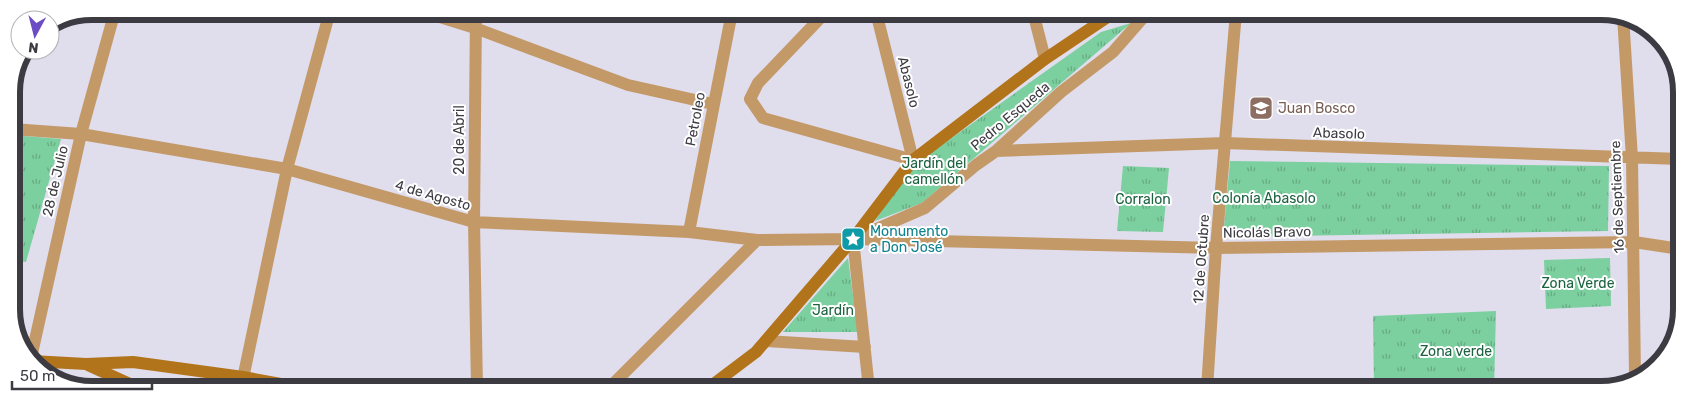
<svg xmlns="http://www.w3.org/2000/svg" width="1693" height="401" font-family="Rubik,sans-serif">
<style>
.park{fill:url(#park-tufts)}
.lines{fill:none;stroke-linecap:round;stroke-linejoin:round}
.street{stroke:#c39968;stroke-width:12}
.secondary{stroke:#b2741b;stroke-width:12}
.labels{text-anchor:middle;stroke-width:4;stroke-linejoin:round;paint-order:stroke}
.street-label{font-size:14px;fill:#3c3b42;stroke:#fff}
.education-label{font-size:14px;fill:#785e54;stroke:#fff;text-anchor:start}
.park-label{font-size:14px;fill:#1c6340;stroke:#fff}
.culture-label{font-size:14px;fill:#0d838f;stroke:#fff;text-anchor:start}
.rim{fill:none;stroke:#3c3b42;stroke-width:6}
</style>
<defs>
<pattern id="park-tufts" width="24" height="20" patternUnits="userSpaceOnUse" patternTransform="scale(1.25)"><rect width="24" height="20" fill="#7cd09f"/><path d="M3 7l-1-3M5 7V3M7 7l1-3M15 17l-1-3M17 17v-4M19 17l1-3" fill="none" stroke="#67aa83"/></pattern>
</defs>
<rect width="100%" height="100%" fill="#e0dded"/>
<!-- park -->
<path class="park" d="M 1131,23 L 922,203 L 875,221 L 898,186 L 922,159 L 1101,32 Z
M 12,135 L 61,139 L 26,262 L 12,260 Z
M 1230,161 L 1609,166 L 1608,231 L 1223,237 Z
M 1123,166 L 1169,168 L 1163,232 L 1117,231 Z
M 848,258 L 858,332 L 783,332 Z
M 1610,258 L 1611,306 L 1546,309 L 1544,260 Z
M 1496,311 L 1494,389 L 1374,389 L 1373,316 Z"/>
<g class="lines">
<!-- street -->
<path class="street" d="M 424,12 L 475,28 L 628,85 L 713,104
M 476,12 L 474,222 L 477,389
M 826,12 L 758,83 L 750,99 L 763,118 L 913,160 L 876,12
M 1033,12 L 1045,59
M 1623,16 L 1632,158 L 1635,377
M 12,129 L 81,134 L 287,169 L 474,222 L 689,232 L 757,240 L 853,239 L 1216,248 L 1634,242 L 1680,249
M 996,151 L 1225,143 L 1680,159
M 689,232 L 732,12
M 858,237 L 925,208 L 976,165 L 996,151 L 1061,92 L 1113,52 L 1148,12
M 853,239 L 869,389
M 766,341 L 865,347
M 31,358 L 81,134 L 115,11
M 241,388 L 287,169 L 330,11
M 608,389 L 757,240
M 1207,389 L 1216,248 L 1236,12"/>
<!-- secondary -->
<path class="secondary" d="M 32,361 L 86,364 L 133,362 L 243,377 L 303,388
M 88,365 L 132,385 L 160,388
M 707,389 L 756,352 L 853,239 L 913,160 L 1045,59 L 1115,12"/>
</g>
<!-- icons -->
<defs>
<g id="school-square" transform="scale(1.25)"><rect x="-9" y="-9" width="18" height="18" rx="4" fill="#8d6e63" stroke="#fff"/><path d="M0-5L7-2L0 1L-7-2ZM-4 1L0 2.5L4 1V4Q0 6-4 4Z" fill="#fff"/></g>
<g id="sight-square" transform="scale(1.25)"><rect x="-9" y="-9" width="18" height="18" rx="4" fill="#0f9aa8" stroke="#fff"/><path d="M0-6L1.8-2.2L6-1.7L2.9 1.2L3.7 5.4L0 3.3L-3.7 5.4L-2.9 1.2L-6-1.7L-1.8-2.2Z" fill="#fff"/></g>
</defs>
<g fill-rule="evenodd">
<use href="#school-square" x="1261" y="108"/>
<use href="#sight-square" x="853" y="239"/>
</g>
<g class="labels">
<!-- street labels -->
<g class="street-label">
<text transform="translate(909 82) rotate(76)" y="5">Abasolo</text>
<text transform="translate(1010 116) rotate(-40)" y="5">Pedro Esqueda</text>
<text transform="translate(695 119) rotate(-79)" y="5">Petroleo</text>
<text transform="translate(1339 133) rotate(2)" y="5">Abasolo</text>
<text transform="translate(459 140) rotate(-90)" y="5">20 de Abril</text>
<text transform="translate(55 181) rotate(-77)" y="5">28 de Julio</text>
<text transform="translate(433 195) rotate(16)" y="5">4 de Agosto</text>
<text transform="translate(1617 197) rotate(-92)" y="5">16 de Septiembre</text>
<text transform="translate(1267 232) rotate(-1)" y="5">Nicolás Bravo</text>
<text transform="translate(1201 259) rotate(-86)" y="5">12 de Octubre</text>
</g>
<!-- education labels -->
<g class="education-label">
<text x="1278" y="113">Juan Bosco</text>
</g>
<!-- park labels -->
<g class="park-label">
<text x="934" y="168">Jardín del<tspan x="934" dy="16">camellón</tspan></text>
<text x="1264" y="203">Colonía Abasolo</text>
<text x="1143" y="204">Corralon</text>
<text x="1578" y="288">Zona Verde</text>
<text x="833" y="315">Jardín</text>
<text x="1456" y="356">Zona verde</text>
</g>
<!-- culture labels -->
<g class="culture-label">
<text x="870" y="236">Monumento<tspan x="870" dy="16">a Don José</tspan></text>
</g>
</g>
<!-- crop -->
<path d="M0 0H1693V401H0ZM92 20H1601A72 72 0 0 1 1673 92V309A72 72 0 0 1 1601 381H92A72 72 0 0 1 20 309V92A72 72 0 0 1 92 20Z" fill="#fff" fill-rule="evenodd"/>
<path class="rim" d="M92 20H1601A72 72 0 0 1 1673 92V309A72 72 0 0 1 1601 381H92A72 72 0 0 1 20 309V92A72 72 0 0 1 92 20Z"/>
<!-- north arrow -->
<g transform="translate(35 35) rotate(187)"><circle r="24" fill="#ffffff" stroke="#b1b1b3"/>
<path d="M0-4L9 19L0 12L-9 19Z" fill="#6b4cc5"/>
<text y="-8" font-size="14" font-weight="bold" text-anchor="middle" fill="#3c3b42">N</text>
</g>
<!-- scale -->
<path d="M12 381v8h140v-8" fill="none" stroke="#3c3b42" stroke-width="2.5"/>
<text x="20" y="381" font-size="15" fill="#3c3b42" stroke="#ffffff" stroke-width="4" paint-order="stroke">50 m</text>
</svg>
